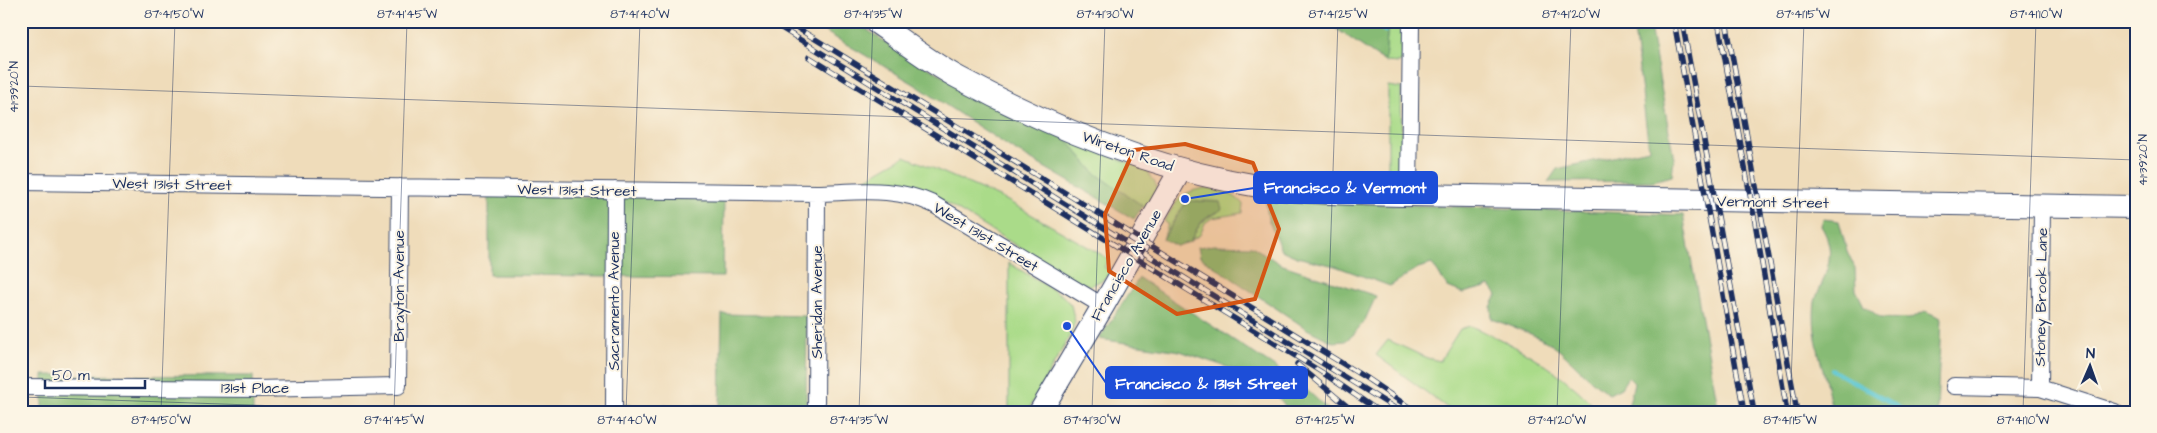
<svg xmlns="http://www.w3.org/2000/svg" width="2157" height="433" font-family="'Architects Daughter',sans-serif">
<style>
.green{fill:#aadb89;stroke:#628574}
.forest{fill:#87bb75;stroke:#51756a}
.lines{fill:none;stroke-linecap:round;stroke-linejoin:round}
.stream{stroke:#5bc7d3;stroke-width:4}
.street-casing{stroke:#3b496c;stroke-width:18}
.secondary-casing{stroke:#3b496c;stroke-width:24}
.street{stroke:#fff;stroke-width:16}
.secondary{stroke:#fff;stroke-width:22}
.rail-casing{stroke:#1b2f5e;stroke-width:5.5}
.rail{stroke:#fcf5e5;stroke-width:4;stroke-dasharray:11;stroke-linecap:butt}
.marked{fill:#d45514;fill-opacity:0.2;stroke:#d45514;stroke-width:4;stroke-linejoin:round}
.ticks{fill:none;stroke:#1b2f5e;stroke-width:1;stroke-opacity:0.45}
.labels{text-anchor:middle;stroke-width:4;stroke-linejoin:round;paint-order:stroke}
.street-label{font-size:15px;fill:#1b2f5e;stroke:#fcf5e5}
.leader{fill:none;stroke:#1d4ed8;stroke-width:2}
.callout-dot{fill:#1d4ed8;stroke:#fcf5e5;stroke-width:2}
.callout{fill:#1d4ed8;stroke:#1d4ed8;stroke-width:2}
.callout-label{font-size:16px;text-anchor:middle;font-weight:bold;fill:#fff}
.neatline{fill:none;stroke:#1b2f5e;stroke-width:2}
.ticks-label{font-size:12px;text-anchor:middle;fill:#1b2f5e}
</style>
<rect width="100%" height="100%" fill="#fcf5e5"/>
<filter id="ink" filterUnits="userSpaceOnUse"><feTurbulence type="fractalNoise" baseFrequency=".02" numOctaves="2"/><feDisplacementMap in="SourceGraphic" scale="10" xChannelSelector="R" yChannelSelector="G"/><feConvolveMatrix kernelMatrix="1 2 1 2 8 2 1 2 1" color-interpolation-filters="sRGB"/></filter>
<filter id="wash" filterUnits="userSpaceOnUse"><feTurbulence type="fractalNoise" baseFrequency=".0096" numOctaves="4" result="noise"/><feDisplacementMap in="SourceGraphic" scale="20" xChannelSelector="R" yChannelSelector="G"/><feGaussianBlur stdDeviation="1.12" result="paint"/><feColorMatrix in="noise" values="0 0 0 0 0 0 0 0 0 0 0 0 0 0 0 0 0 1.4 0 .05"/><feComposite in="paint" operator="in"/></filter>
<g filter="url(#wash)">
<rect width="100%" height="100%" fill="#efdcba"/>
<!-- green -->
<path class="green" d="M 1388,21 L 1402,21 L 1402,61 L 1399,63 L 1385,62 Z
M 1388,86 L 1401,88 L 1402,171 L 1400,181 L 1393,184 L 1377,185 L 1380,172 L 1388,170 Z
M 1065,138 L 1145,169 L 1155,182 L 1158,193 L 1149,211 L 1095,173 Z
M 905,156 L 1006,200 L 1109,259 L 1104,267 L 1112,271 L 1104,279 L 1090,286 L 1068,277 L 938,198 L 912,185 L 865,179 Z
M 1205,188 C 1222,189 1231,192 1243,204 L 1242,213 L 1212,218 L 1205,223 L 1200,235 L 1191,240 C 1197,228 1203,218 1217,213 L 1220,202 C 1179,198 1183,207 1163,239 L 1168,224 L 1164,221 C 1177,201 1180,192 1205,188 Z
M 1009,263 L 1063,296 L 1071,305 L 1075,322 L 1068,339 L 1027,412 L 1009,412 Z
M 1470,326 C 1519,346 1563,371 1599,412 L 1453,412 L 1376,355 L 1388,340 L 1427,358 L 1440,361 L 1460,329 Z"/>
<!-- forest -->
<path class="forest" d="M 807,21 L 854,21 L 909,58 L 1065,138 L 1095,173 L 1143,206 L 1134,219 L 1011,148 L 914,84 Z
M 1325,21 L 1388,21 L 1385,62 Z
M 1633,21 L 1649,21 L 1674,159 L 1672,176 L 1653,181 L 1548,182 L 1557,169 L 1649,149 Z
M 489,195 L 724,199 L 723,277 L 489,275 Z
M 1191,201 L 1220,202 L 1222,209 C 1217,213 1212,214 1207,217 C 1199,223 1194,234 1190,242 L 1176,246 L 1163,239 L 1184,205 Z
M 1299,201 L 1683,215 L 1719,412 L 1633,412 L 1628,408 L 1634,383 L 1628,377 L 1621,388 L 1609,394 C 1590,381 1576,365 1559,350 C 1542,336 1512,327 1492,319 L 1491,307 L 1497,295 L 1490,286 L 1463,293 L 1448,287 L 1432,264 L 1418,268 L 1390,286 L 1335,266 L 1297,257 L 1281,250 L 1268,219 L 1266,202 Z
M 1823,219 L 1839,221 L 1847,251 L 1855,268 L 1856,290 L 1864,306 L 1881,318 L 1909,319 L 1925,311 L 1941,318 L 1937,412 L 1832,412 C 1827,375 1810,339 1815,302 C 1816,295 1821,288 1823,281 C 1831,260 1833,245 1821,226 Z
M 1214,245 L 1252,246 L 1280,264 L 1376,296 L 1365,320 L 1353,335 L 1345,341 L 1333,342 L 1307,329 L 1200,257 L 1198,247 Z
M 1139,278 L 1299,383 L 1331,412 L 1290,412 L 1265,380 L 1180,351 L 1099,339 Z
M 722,314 L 807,316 L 806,412 L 623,412 L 623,405 L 720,405 Z
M 43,375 L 253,376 L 253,412 L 43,412 Z"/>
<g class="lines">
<!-- stream -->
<path class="stream" d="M 1371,21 L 1385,31
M 1832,370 L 1907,412"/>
</g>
</g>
<g filter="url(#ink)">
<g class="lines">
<!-- street casing -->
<g class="street-casing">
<path id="street" d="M 21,182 L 817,193 C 858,192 895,186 933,204 L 1103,306
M 1409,195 L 1411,21
M 1954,386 L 2040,388 L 2115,412
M 21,387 L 255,389 L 398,386 L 400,187
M 2040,388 L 2042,206
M 614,412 L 615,190
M 816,412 L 817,193"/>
</g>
<!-- secondary casing -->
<g class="secondary-casing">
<path id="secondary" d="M 874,21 C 902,40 929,62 959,78 C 1052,128 1153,169 1258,186 C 1308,194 1359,194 1409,195 L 2136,207
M 1040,412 L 1103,306 L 1181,169"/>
</g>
<!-- street -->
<use href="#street" class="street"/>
<!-- secondary -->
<use href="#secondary" class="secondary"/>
<!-- rail casing -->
<g class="rail-casing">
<path id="rail" d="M 770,21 L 1401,412
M 786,21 L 1366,378 L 1416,412
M 1674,21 L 1744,412
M 1682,21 L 1754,412
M 1718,21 L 1755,222 L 1787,412
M 1726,21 L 1797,412
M 809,57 L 1323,373 L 1380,412
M 1297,364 L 1354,412"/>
</g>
<!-- rail -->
<use href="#rail" class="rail"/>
</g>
</g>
<!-- marked area -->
<path class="marked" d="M 1185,144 L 1253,163 L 1279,229 L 1255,299 L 1177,314 L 1109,271 L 1105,214 L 1134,150 Z"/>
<!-- ticks -->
<path class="ticks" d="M 21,86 L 2136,160M 21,397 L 451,412M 161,412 L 175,21M 394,412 L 407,21M 626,412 L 640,21M 859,412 L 873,21M 1092,412 L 1105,21M 1325,412 L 1338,21M 1557,412 L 1571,21M 1790,412 L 1804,21M 2023,412 L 2036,21"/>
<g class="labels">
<!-- street labels -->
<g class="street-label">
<text transform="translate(1128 151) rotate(19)" y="5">Wireton Road</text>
<text transform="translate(172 184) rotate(1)" y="5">West 131st Street</text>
<text transform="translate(577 190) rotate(1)" y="5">West 131st Street</text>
<text transform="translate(1773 202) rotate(1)" y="5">Vermont Street</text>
<text transform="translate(986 237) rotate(31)" y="5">West 131st Street</text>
<text transform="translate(1126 265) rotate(-60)" y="5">Francisco Avenue</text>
<text transform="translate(399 286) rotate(-90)" y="5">Brayton Avenue</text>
<text transform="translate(2041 297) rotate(-89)" y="5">Stoney Brook Lane</text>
<text transform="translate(614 301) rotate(-90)" y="5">Sacramento Avenue</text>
<text transform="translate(817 302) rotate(-90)" y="5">Sheridan Avenue</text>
<text x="255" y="393">131st Place</text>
</g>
</g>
<!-- callouts -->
<path class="leader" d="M1185 199L1254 188M1067 326L1106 383"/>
<g class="callout-dot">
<circle cx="1185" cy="199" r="5"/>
<circle cx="1067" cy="326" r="5"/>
</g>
<g class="callout">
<rect x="1254" y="172" width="183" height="31" rx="5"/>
<rect x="1106" y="367" width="201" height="31" rx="5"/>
</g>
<g class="callout-label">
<text x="1345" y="193">Francisco &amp; Vermont</text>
<text x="1206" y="389">Francisco &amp; 131st Street</text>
</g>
<!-- margin -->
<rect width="2157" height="433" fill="none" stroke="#fcf5e5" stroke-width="55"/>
<!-- north arrow -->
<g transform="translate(2090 366) rotate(2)" stroke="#fcf5e5" stroke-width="4" paint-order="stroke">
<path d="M0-4L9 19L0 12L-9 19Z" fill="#1b2f5e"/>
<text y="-8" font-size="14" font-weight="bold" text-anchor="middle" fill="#1b2f5e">N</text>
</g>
<!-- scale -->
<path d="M45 380v8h100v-8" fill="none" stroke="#1b2f5e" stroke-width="2.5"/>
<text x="52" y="380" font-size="15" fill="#1b2f5e" stroke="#fcf5e5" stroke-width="4" paint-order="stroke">50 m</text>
<rect x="28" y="28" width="2102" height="378" class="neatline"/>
<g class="ticks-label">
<text x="174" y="18">87°41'50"W</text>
<text x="407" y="18">87°41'45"W</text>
<text x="640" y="18">87°41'40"W</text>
<text x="873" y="18">87°41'35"W</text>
<text x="1105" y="18">87°41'30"W</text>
<text x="1338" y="18">87°41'25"W</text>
<text x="1571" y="18">87°41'20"W</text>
<text x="1803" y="18">87°41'15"W</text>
<text x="2036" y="18">87°41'10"W</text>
<text transform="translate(14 87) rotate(-90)" y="4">41°39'20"N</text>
<text transform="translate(2143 160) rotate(-90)" y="4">41°39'20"N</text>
<text x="161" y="424">87°41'50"W</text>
<text x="394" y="424">87°41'45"W</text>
<text x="627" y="424">87°41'40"W</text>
<text x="859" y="424">87°41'35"W</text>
<text x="1092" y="424">87°41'30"W</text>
<text x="1325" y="424">87°41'25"W</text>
<text x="1557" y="424">87°41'20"W</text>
<text x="1790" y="424">87°41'15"W</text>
<text x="2023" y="424">87°41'10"W</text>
</g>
</svg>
